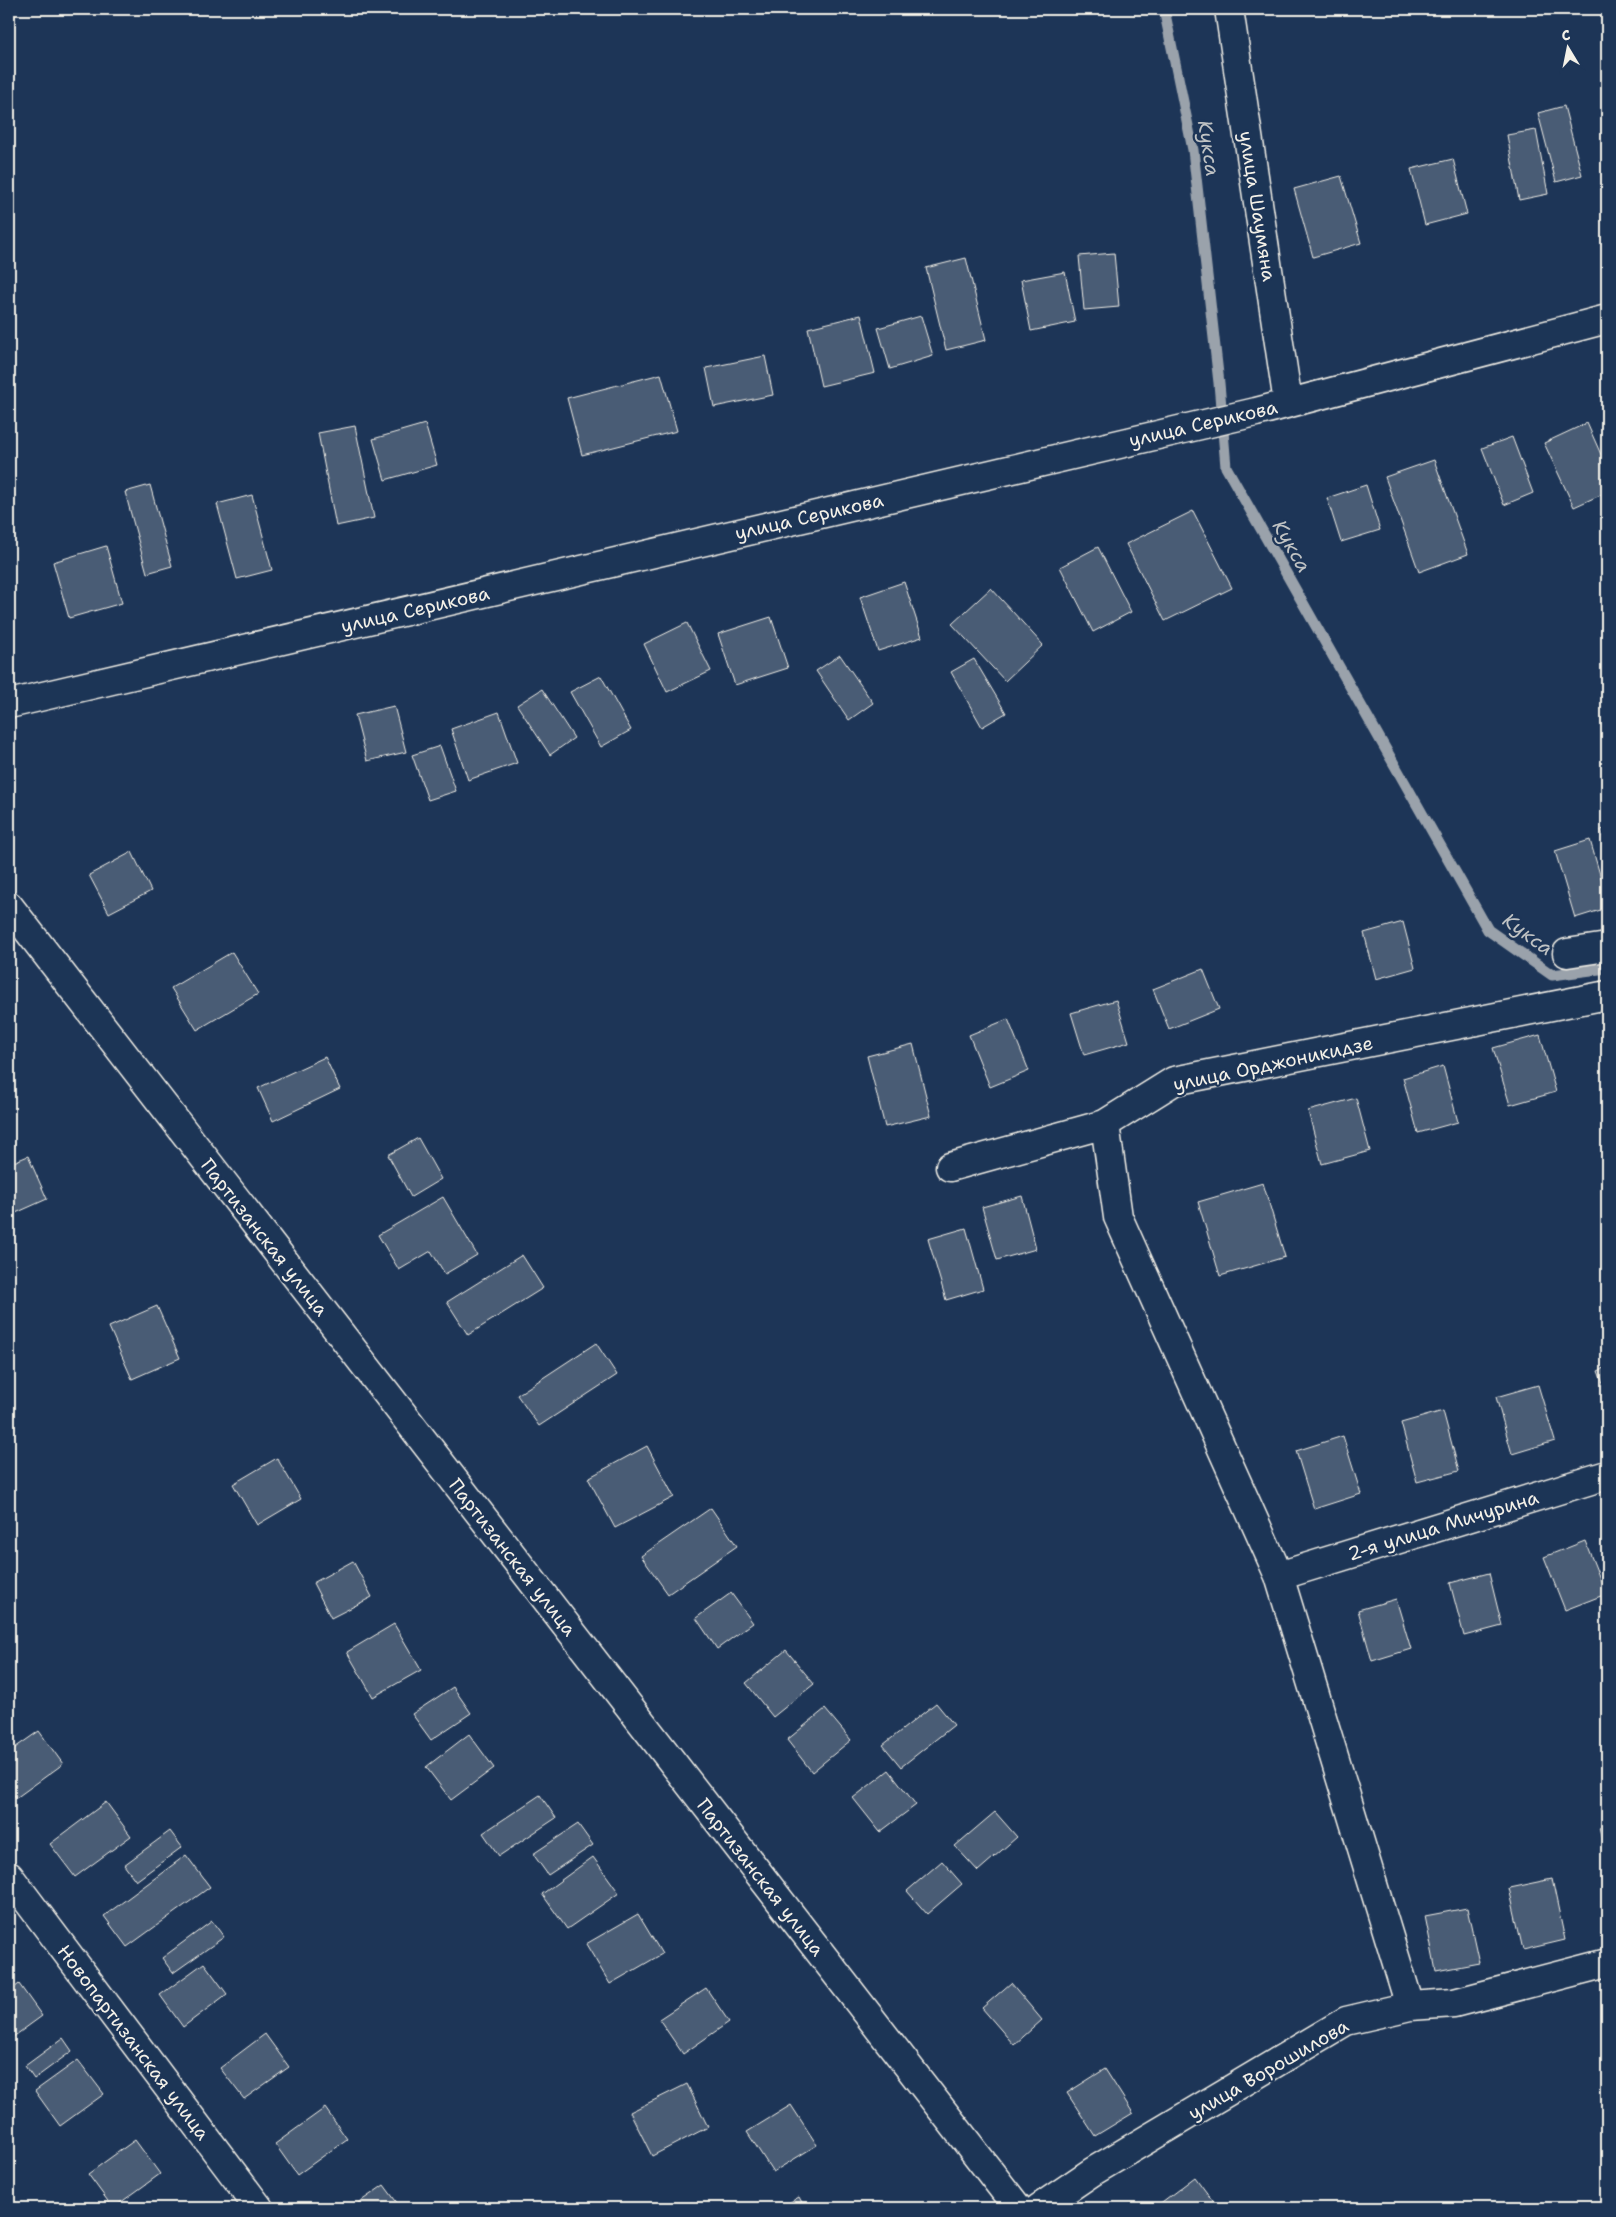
<svg xmlns="http://www.w3.org/2000/svg" width="1616" height="2217" font-family="'Shantell Sans',sans-serif">
<style>
.lines{fill:none;stroke-linecap:round;stroke-linejoin:round}
.stream{stroke:#9aa2ab;stroke-width:11}
.building{fill:#485b74;stroke:#f4f1e8}
.minor-casing{stroke:#f4f1e8;stroke-width:31}
.minor{stroke:#1d3557;stroke-width:28}
.labels{text-anchor:middle;stroke-width:4.5;stroke-linejoin:round;paint-order:stroke}
.street-label{font-size:19px;fill:#f4f1e8;stroke:#1d3557}
.water-label{font-size:20px;font-style:italic;fill:#c0c3c4;stroke:#1d3557}
</style>
<rect width="100%" height="100%" fill="#1d3557"/>
<filter id="ink" filterUnits="userSpaceOnUse"><feTurbulence type="fractalNoise" baseFrequency=".02" numOctaves="2"/><feDisplacementMap in="SourceGraphic" scale="10" xChannelSelector="R" yChannelSelector="G"/><feConvolveMatrix kernelMatrix="1 2 1 2 8 2 1 2 1" color-interpolation-filters="sRGB"/></filter>
<g filter="url(#ink)">
<g class="lines">
<!-- stream -->
<path class="stream" d="M 1164,9 L 1193,150 L 1219,383 L 1226,467 L 1488,930 L 1552,975 L 1607,968"/>
</g>
<!-- building -->
<path class="building" d="M 1564,106 L 1582,175 L 1556,182 L 1538,113 Z
M 1536,130 L 1548,194 L 1519,200 L 1507,135 Z
M 1453,159 L 1467,214 L 1425,225 L 1411,169 Z
M 1341,176 L 1361,243 L 1313,257 L 1294,189 Z
M 1114,253 L 1119,307 L 1084,310 L 1079,256 Z
M 966,258 L 986,340 L 946,350 L 926,268 Z
M 1065,272 L 1075,322 L 1031,331 L 1021,280 Z
M 861,315 L 875,373 L 821,386 L 808,328 Z
M 921,316 L 933,356 L 890,369 L 878,328 Z
M 765,356 L 773,395 L 714,407 L 706,368 Z
M 661,374 L 677,431 L 582,455 L 567,398 Z
M 1587,423 L 1607,468 L 1607,492 L 1574,507 L 1544,443 Z
M 425,424 L 437,465 L 385,480 L 373,439 Z
M 355,426 L 374,518 L 336,526 L 318,433 Z
M 1512,437 L 1533,493 L 1504,505 L 1482,448 Z
M 1434,460 L 1468,554 L 1419,572 L 1385,477 Z
M 150,485 L 172,566 L 147,573 L 125,492 Z
M 1366,485 L 1380,530 L 1341,542 L 1327,498 Z
M 252,495 L 272,570 L 237,579 L 217,504 Z
M 1193,511 L 1232,588 L 1165,621 L 1126,544 Z
M 106,546 L 122,603 L 69,618 L 53,562 Z
M 1098,547 L 1131,612 L 1093,632 L 1060,567 Z
M 904,582 L 922,637 L 878,651 L 860,597 Z
M 991,588 L 1043,645 L 1005,681 L 952,624 Z
M 771,617 L 788,668 L 735,685 L 718,634 Z
M 687,623 L 711,671 L 667,692 L 644,644 Z
M 840,655 L 873,703 L 849,720 L 816,671 Z
M 974,659 L 1006,713 L 982,727 L 951,672 Z
M 601,676 L 631,730 L 601,747 L 570,692 Z
M 542,689 L 574,738 L 550,755 L 517,705 Z
M 394,706 L 406,752 L 367,761 L 355,715 Z
M 499,712 L 517,763 L 468,780 L 451,729 Z
M 440,746 L 456,791 L 428,800 L 412,755 Z
M 1607,828 L 1607,851 L 1601,830 Z
M 1590,840 L 1607,899 L 1607,908 L 1575,918 L 1555,851 Z
M 132,852 L 151,891 L 109,913 L 89,875 Z
M 1403,922 L 1415,968 L 1376,979 L 1364,933 Z
M 232,952 L 258,994 L 197,1030 L 171,988 Z
M 1203,969 L 1219,1009 L 1169,1029 L 1153,989 Z
M 1116,1000 L 1129,1042 L 1084,1055 L 1071,1013 Z
M 1008,1019 L 1029,1071 L 990,1087 L 969,1035 Z
M 1607,1022 L 1607,1050 L 1600,1024 Z
M 1540,1035 L 1556,1092 L 1510,1105 L 1493,1048 Z
M 913,1044 L 931,1116 L 885,1127 L 867,1056 Z
M 325,1057 L 340,1089 L 273,1121 L 258,1088 Z
M 1443,1066 L 1458,1122 L 1418,1133 L 1403,1078 Z
M 1356,1098 L 1370,1151 L 1322,1164 L 1308,1111 Z
M 418,1138 L 441,1179 L 411,1197 L 388,1155 Z
M 28,1156 L 47,1199 L 9,1216 L 9,1164 Z
M 1263,1183 L 1285,1257 L 1220,1276 L 1198,1202 Z
M 1022,1196 L 1036,1249 L 997,1260 L 982,1207 Z
M 443,1197 L 477,1255 L 445,1274 L 431,1251 L 399,1270 L 378,1235 Z
M 966,1228 L 983,1289 L 946,1300 L 928,1239 Z
M 522,1255 L 543,1288 L 468,1335 L 447,1302 Z
M 157,1306 L 180,1358 L 132,1379 L 109,1327 Z
M 596,1343 L 617,1375 L 539,1426 L 517,1395 Z
M 1607,1367 L 1607,1394 L 1598,1371 Z
M 1538,1385 L 1555,1441 L 1512,1454 L 1496,1397 Z
M 1443,1411 L 1459,1471 L 1417,1482 L 1401,1423 Z
M 1343,1436 L 1361,1494 L 1314,1509 L 1296,1451 Z
M 647,1446 L 674,1497 L 615,1528 L 588,1478 Z
M 277,1458 L 301,1499 L 257,1525 L 233,1484 Z
M 711,1508 L 737,1546 L 668,1594 L 641,1556 Z
M 1585,1541 L 1606,1594 L 1565,1610 L 1544,1557 Z
M 353,1561 L 372,1597 L 331,1618 L 313,1583 Z
M 1489,1573 L 1502,1626 L 1464,1636 L 1450,1583 Z
M 731,1593 L 753,1623 L 717,1649 L 696,1618 Z
M 1396,1599 L 1411,1649 L 1372,1661 L 1358,1610 Z
M 394,1624 L 421,1670 L 373,1697 L 347,1652 Z
M 786,1650 L 814,1684 L 773,1717 L 746,1683 Z
M 453,1687 L 471,1713 L 431,1740 L 412,1714 Z
M 936,1703 L 954,1725 L 901,1767 L 883,1745 Z
M 825,1709 L 851,1740 L 812,1772 L 787,1740 Z
M 39,1731 L 63,1764 L 16,1798 L 9,1788 L 9,1752 Z
M 469,1734 L 494,1768 L 451,1800 L 426,1767 Z
M 889,1770 L 916,1805 L 880,1832 L 853,1798 Z
M 540,1795 L 556,1818 L 499,1856 L 483,1833 Z
M 106,1802 L 131,1836 L 75,1877 L 50,1844 Z
M 995,1812 L 1017,1837 L 978,1871 L 955,1846 Z
M 578,1824 L 593,1845 L 548,1875 L 533,1854 Z
M 1607,1826 L 1607,1860 L 1599,1828 Z
M 170,1831 L 182,1847 L 136,1881 L 124,1865 Z
M 186,1855 L 210,1887 L 127,1947 L 104,1916 Z
M 593,1857 L 619,1893 L 567,1929 L 542,1894 Z
M 942,1861 L 962,1884 L 927,1914 L 907,1891 Z
M 1552,1879 L 1565,1940 L 1523,1950 L 1509,1888 Z
M 1467,1908 L 1479,1963 L 1436,1971 L 1425,1916 Z
M 638,1914 L 662,1954 L 610,1984 L 586,1944 Z
M 212,1921 L 224,1937 L 173,1973 L 162,1958 Z
M 204,1963 L 227,1994 L 183,2027 L 160,1995 Z
M 1011,1983 L 1042,2020 L 1014,2045 L 982,2008 Z
M 19,1984 L 42,2016 L 9,2040 L 9,1992 Z
M 706,1988 L 729,2022 L 683,2054 L 659,2019 Z
M 265,2034 L 289,2067 L 244,2099 L 220,2068 Z
M 63,2038 L 72,2051 L 34,2079 L 25,2066 Z
M 78,2060 L 104,2094 L 60,2126 L 35,2091 Z
M 1105,2069 L 1133,2113 L 1095,2136 L 1067,2093 Z
M 687,2084 L 708,2127 L 652,2156 L 630,2112 Z
M 791,2105 L 817,2145 L 773,2172 L 747,2132 Z
M 325,2108 L 347,2139 L 297,2175 L 275,2144 Z
M 135,2140 L 160,2174 L 113,2208 L 88,2174 Z
M 1195,2177 L 1218,2208 L 1154,2208 Z
M 384,2185 L 401,2208 L 351,2208 Z
M 799,2197 L 805,2208 L 780,2208 Z"/>
<g class="lines">
<!-- minor casing -->
<g class="minor-casing">
<path id="minor" d="M 1229,9 L 1288,403
M 9,704 L 1256,412 L 1607,319
M 9,906 L 1018,2208
M 1567,953 L 1607,947
M 1105,1124 L 1118,1217 L 1279,1576 L 1410,2006
M 950,1167 L 1105,1124 L 1174,1081 L 1607,995
M 1279,1576 L 1607,1475
M 9,1876 L 259,2208
M 1039,2208 L 1092,2172 L 1346,2021 L 1410,2006 L 1454,2003 L 1607,1963"/>
</g>
<!-- minor -->
<use href="#minor" class="minor"/>
</g>
</g>
<g class="labels">
<!-- street labels -->
<g class="street-label">
<text transform="translate(1258 206) rotate(81)" y="7">улица Шаумяна</text>
<text transform="translate(1203 423) rotate(-13)" y="7">улица Серикова</text>
<text transform="translate(809 516) rotate(-13)" y="7">улица Серикова</text>
<text transform="translate(415 609) rotate(-13)" y="7">улица Серикова</text>
<text transform="translate(1273 1063) rotate(-12)" y="7">улица Орджоникидзе</text>
<text transform="translate(265 1237) rotate(52)" y="7">Партизанская улица</text>
<text transform="translate(1443 1525) rotate(-17)" y="7">2-я улица Мичурина</text>
<text transform="translate(513 1557) rotate(52)" y="7">Партизанская улица</text>
<text transform="translate(761 1877) rotate(52)" y="7">Партизанская улица</text>
<text transform="translate(134 2042) rotate(53)" y="7">Новопартизанская улица</text>
<text transform="translate(1268 2069) rotate(-30)" y="7">улица Ворошилова</text>
</g>
<!-- water labels -->
<g class="water-label">
<text transform="translate(1209 148) rotate(81)" y="7">Кукса</text>
<text transform="translate(1292 546) rotate(60)" y="7">Кукса</text>
<text transform="translate(1528 934) rotate(36)" y="7">Кукса</text>
</g>
</g>
<!-- margin -->
<rect width="1616" height="2217" fill="none" stroke="#1d3557" stroke-width="30"/>
<rect x="15" y="15" width="1586" height="2187" fill="none" stroke="#f4f1e8" stroke-width="2" filter="url(#ink)"/>
<!-- north arrow -->
<g transform="translate(1568 48) rotate(350)" stroke="#1d3557" stroke-width="4" paint-order="stroke">
<path d="M0-4L9 19L0 12L-9 19Z" fill="#f4f1e8"/>
<text y="-8" font-size="14" font-weight="bold" text-anchor="middle" fill="#f4f1e8">С</text>
</g>
</svg>
